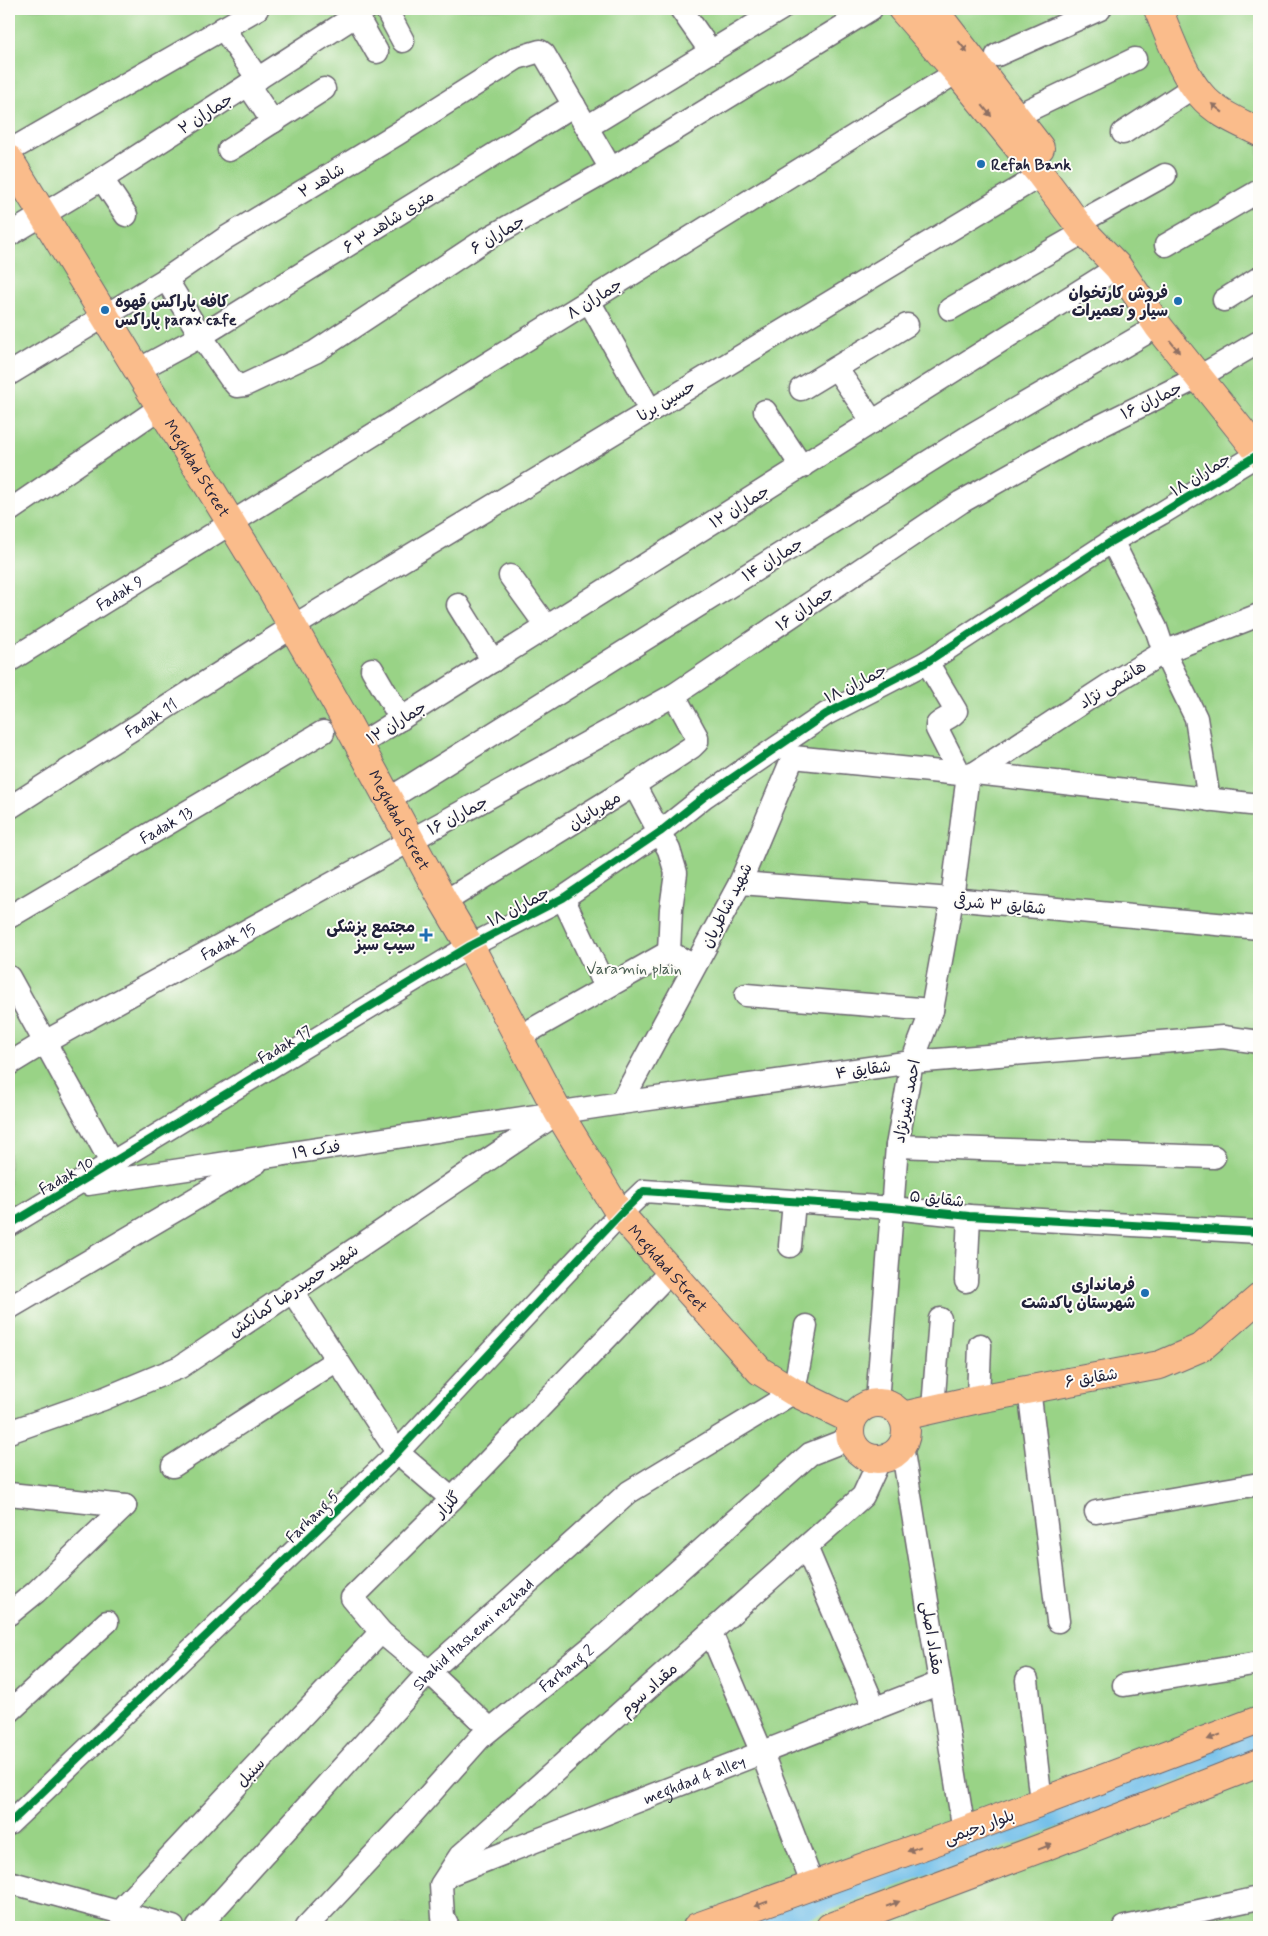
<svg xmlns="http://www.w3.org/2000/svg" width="1268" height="1936" font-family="Mynerve,'Playpen Sans Arabic',sans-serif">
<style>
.green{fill:#99d386;stroke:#5e7a60}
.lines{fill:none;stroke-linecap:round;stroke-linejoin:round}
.canal{stroke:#6ebde9;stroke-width:18}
.minor-casing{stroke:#6c6770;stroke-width:25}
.major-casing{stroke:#6c6770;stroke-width:30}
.minor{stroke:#fff;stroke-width:22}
.major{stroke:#fabc8b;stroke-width:28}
.cycleway-casing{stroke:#fdfcf7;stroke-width:11}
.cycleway{stroke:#00873e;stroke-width:8}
.oneway{fill:#8e6f63}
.poi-dot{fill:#1f6fb2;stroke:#fdfcf7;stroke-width:2}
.labels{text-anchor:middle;stroke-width:4;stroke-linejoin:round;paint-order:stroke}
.street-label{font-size:16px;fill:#22223b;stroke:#fdfcf7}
.poi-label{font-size:16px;font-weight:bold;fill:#22223b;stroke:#fdfcf7;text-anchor:end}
.park-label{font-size:16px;fill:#4c6055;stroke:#fdfcf7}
</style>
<rect width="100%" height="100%" fill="#fdfcf7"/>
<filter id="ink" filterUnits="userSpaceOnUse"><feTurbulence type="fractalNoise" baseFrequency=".02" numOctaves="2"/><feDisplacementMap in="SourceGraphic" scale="10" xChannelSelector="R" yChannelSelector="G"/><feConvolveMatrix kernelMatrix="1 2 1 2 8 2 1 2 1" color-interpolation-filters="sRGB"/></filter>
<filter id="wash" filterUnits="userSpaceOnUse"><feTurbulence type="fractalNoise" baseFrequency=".0096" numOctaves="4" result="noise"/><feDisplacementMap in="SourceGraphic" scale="20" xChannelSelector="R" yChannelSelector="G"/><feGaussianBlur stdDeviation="1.12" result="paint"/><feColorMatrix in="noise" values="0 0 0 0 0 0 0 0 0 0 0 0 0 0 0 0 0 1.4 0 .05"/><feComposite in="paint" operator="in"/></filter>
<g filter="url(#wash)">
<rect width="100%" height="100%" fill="#f5e7d1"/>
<!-- green -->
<path class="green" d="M 9,9 L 1259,9 L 1259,1927 L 9,1927 Z"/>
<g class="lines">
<!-- canal -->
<path class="canal" d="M 757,1927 L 1026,1830 L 1259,1740"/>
</g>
</g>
<g filter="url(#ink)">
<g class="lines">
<!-- minor casing -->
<g class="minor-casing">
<g id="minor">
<path d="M 386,9 L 403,41"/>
<path d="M 681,9 L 711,52"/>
<path d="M 356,15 L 377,52"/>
<path d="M 223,28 L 258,79"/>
<path d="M 997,55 L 1100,9"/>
<path d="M 248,85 L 273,122"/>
<path d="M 1016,116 L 1135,59"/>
<path d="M 587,127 L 781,9"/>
<path d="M 1123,133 L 1195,86"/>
<path d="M 229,150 L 324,89"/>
<path d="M 9,151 L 257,9"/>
<path d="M 102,179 L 126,215"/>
<path d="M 1091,216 L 1165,175"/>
<path d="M 9,235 L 102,179 L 366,9"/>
<path d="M 1166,245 L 1259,191"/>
<path d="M 166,279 L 201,336 L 574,105"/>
<path d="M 1224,300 L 1259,278"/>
<path d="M 589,301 L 650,410"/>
<path d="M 950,309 L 1084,232"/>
<path d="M 836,368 L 873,422"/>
<path d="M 138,370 L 201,336 L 230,378 L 237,386 L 245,385 L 315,352 L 483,241 L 611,169 L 871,9"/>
<path d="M 9,374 L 166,279 L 227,237 L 397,134 L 517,58 L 540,51 L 544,54 L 611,169"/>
<path d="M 801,389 L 907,325"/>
<path d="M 765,411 L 802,467"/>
<path d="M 9,511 L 161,407"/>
<path d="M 1112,541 L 1156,628 L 1164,652 L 1196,718 L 1209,800"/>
<path d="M 510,576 L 547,627"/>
<path d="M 458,605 L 493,661"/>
<path id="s1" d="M 9,661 L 957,72"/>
<path d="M 927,662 L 956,711 C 952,718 942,719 937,725 L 937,729 L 960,774"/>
<path d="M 372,669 L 401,719"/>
<path d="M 359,745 L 1118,267"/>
<path d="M 793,757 L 960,774"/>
<path d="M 975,773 L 1109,685 L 1164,652 L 1259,615"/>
<path d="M 634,785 L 669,850 L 676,873 L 671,909 L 669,952"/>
<path d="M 389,799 L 971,435 L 1158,326"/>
<path id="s2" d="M 9,808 L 292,627 L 1041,175"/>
<path d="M 740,883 L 952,899 L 1259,928"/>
<path d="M 563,898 L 605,987"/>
<path d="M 444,902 L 634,785 L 692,747 L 697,742 L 697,737 L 674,695"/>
<path id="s3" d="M 9,917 L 323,732"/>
<path d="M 9,977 L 112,1164"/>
<path d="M 746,995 L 932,1010"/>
<path d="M 519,1037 L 669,952 L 694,966"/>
<path id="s4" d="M 9,1064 L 45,1042 L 674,695 L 961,502 L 1070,441 L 1199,377 L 1259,342"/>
<path d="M 621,1103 L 740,883 L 793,757"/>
<path d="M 897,1146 L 1214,1157"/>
<path d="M 88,1184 L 621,1103 L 912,1062 L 1223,1037 L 1259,1042"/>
<path d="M 9,1225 L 470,946 L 563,898 L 660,832 L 704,797 L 826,714 L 927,662 L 1112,541 L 1162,513 L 1259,454"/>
<path d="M 790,1246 L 794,1202"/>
<path d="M 966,1281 L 969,1216"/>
<path d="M 292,1291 L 397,1452 L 452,1499"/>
<path d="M 9,1308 L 256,1163"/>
<path d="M 1029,1389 L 1058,1621"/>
<path d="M 978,1399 L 980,1345"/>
<path d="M 877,1402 L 897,1146 L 912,1062 L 932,1010 L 952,899 L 968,775 L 975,773 L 1259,805"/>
<path d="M 933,1408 L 940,1319"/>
<path d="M 9,1432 L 103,1399 L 180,1367 L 553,1116"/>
<path d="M 902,1446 L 964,1831"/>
<path d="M 173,1466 L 337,1360"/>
<path d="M 9,1494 L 125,1506"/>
<path d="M 1096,1512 L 1259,1484"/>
<path d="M 806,1547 L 875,1709"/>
<path d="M 9,1614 L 36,1592 L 125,1506"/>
<path d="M 711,1633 L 762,1753 L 813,1886"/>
<path d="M 1027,1680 L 1041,1802"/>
<path d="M 1124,1685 L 1259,1663"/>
<path d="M 9,1712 L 107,1622"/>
<path d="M 490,1729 L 429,1672 L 381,1632 L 352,1598 L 452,1499 L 671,1271"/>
<path d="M 9,1824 L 391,1459 L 620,1214 L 644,1191 L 893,1208 L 969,1216 L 1259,1232"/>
<path id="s5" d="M 448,1875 L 940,1683"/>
<path d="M 9,1882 L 173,1927"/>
<path d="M 118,1912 L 381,1632"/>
<path id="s6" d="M 198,1927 L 429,1672 L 629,1492 L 794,1392 L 806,1326"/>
<path id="s7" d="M 306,1927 L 405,1822 L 480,1738 L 600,1640 L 810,1454 L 851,1438"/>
<path d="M 448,1927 L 443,1917 L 441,1885 L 460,1856 L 863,1496 L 880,1459"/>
<path d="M 1125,1927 L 1259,1898"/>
</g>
</g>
<!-- major casing -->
<g class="major-casing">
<g id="major">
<path d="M 902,9 L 957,72 L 1041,175 L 1084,232 L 1118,267 L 1158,326 L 1259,453"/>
<path d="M 933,9 L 1040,148"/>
<path d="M 1158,9 C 1169,35 1182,74 1201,95 C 1216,113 1239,122 1259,132"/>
<path id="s8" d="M 9,159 L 272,590 L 344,717 L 444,902 L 470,946 L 558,1112 L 620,1214 L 760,1371 L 794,1392 L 852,1420"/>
<circle cx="878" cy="1431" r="28"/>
<path d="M 903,1416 L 978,1399 L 1160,1365 L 1202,1347 L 1259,1298"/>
<path d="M 697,1927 L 964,1831 L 1259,1720"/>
<path d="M 830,1927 L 1049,1845 L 1259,1763"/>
</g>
</g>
<!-- minor -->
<use href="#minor" class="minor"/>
<!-- major -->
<use href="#major" class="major"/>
<!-- cycleway casing -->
<g class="cycleway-casing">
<path id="cycleway" d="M 9,1225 L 470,946 L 563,898 L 660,832 L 704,797 L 826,714 L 927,662 L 1112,541 L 1162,513 L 1259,454
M 9,1824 L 391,1459 L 620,1214 L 644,1191 L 893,1208 L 969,1216 L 1259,1232"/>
</g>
<!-- cycleway -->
<use href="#cycleway" class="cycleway"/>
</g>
<!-- one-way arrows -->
<defs><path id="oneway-solid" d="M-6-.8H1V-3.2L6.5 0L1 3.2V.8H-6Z" transform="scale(1.25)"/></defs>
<g class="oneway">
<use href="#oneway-solid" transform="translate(963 47) rotate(52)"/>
<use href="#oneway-solid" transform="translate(1217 108) rotate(-142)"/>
<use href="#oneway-solid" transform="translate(987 111) rotate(51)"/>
<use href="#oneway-solid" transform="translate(1175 347) rotate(52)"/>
<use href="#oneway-solid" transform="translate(1214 1737) rotate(159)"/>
<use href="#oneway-solid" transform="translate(1045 1847) rotate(-21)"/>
<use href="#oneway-solid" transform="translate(914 1849) rotate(160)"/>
<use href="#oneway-solid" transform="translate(761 1904) rotate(160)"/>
<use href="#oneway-solid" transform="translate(893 1904) rotate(-21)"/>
</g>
</g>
<!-- markers -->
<g class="poi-dot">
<circle cx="981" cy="164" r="5"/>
<circle cx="1178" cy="301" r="5"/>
<circle cx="105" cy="310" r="5"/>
<path d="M423.5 927.5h5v5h5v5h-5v5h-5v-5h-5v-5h5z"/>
<circle cx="1145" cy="1293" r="5"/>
</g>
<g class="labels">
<!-- street labels -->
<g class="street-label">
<text transform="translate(205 113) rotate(-33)" y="6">جماران ۲</text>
<text transform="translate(321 180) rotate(-31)" y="6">شاهد ۲</text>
<text transform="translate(388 221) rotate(-32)" y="6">۶ متری شاهد ۳</text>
<text transform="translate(497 234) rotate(-31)" y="6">جماران ۶</text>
<text transform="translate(594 298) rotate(-32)" y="6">جماران ۸</text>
<text transform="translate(666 400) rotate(-31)" y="6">حسین برنا</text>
<text transform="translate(1151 400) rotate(-26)" y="6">جماران ۱۶</text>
<text dy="6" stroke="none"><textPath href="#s8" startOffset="362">Meghdad Street</textPath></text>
<text transform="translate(1200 474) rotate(-32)" y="6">جماران ۱۸</text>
<text transform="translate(739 506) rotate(-32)" y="6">جماران ۱۲</text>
<text transform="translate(772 559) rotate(-32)" y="6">جماران ۱۴</text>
<text dy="6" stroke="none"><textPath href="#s1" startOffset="130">Fadak 9</textPath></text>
<text transform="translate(804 608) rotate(-35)" y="6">جماران ۱۶</text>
<text transform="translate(855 683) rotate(-27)" y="6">جماران ۱۸</text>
<text transform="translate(1112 684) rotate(-32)" y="6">هاشمی نژاد</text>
<text dy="6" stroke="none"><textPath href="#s2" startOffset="168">Fadak 11</textPath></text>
<text transform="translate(396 722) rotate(-32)" y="6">جماران ۱۲</text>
<text transform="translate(594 810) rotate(-32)" y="6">مهربانیان</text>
<text transform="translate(457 815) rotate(-28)" y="6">جماران ۱۶</text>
<text dy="6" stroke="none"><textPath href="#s8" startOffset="768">Meghdad Street</textPath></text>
<text dy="6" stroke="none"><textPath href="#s3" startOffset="182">Fadak 13</textPath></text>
<text transform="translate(1000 904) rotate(5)" y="6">شقایق ۳ شرقی</text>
<text transform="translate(726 905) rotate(-63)" y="6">شهید شاطریان</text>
<text transform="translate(518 906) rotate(-28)" y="6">جماران ۱۸</text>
<text dy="6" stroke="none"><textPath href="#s4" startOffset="251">Fadak 15</textPath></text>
<text transform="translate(284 1044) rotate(-31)" y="6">Fadak 17</text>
<text transform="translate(863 1069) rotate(-8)" y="6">شقایق ۴</text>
<text transform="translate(906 1101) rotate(-79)" y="6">احمد شیرنژاد</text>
<text transform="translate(316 1149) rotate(-9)" y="6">فدک ۱۹</text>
<text transform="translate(66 1175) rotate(-30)" y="6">Fadak 10</text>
<text transform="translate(937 1198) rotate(6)" y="6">شقایق ۵</text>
<text dy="6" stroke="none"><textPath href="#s8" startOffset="1292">Meghdad Street</textPath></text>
<text transform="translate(293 1290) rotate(-34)" y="6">شهید حمیدرضا کمانکش</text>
<text transform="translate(1091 1377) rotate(-10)" y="6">شقایق ۶</text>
<text transform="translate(447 1504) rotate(-45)" y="6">گلزار</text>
<text transform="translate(312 1516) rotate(-44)" y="6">Farhang 5</text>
<text dy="6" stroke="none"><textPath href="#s6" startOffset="402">Shahid Hashemi nezhad</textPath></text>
<text transform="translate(933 1638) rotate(81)" y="6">مقداد اصلی</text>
<text dy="6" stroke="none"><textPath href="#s7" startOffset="368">Farhang 2</textPath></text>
<text transform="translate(648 1689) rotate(-42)" y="6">مقداد سوم</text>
<text transform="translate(250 1772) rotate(-47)" y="6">سنبل</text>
<text dy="6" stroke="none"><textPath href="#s5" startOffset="264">meghdad 4 alley</textPath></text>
<text transform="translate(979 1826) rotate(-20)" y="6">بلوار رحیمی</text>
</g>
<!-- poi labels -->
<g class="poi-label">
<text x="991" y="170" text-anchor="start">Refah Bank</text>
<text x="1168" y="298">فروش کارتخوان<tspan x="1168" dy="18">سیار و تعمیرات</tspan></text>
<text x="115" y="307" text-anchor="start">کافه پاراکس قهوه<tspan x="115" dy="18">پاراکس parax cafe</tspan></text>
<text x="415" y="932">مجتمع پزشکی<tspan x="415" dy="18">سیب سبز</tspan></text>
<text x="1135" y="1290">فرمانداری<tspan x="1135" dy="18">شهرستان پاکدشت</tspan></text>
</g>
<!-- park labels -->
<g class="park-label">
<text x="634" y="974">Varamin plain</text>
</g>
</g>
<!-- margin -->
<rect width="1268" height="1936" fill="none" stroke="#fdfcf7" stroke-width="30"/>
</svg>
